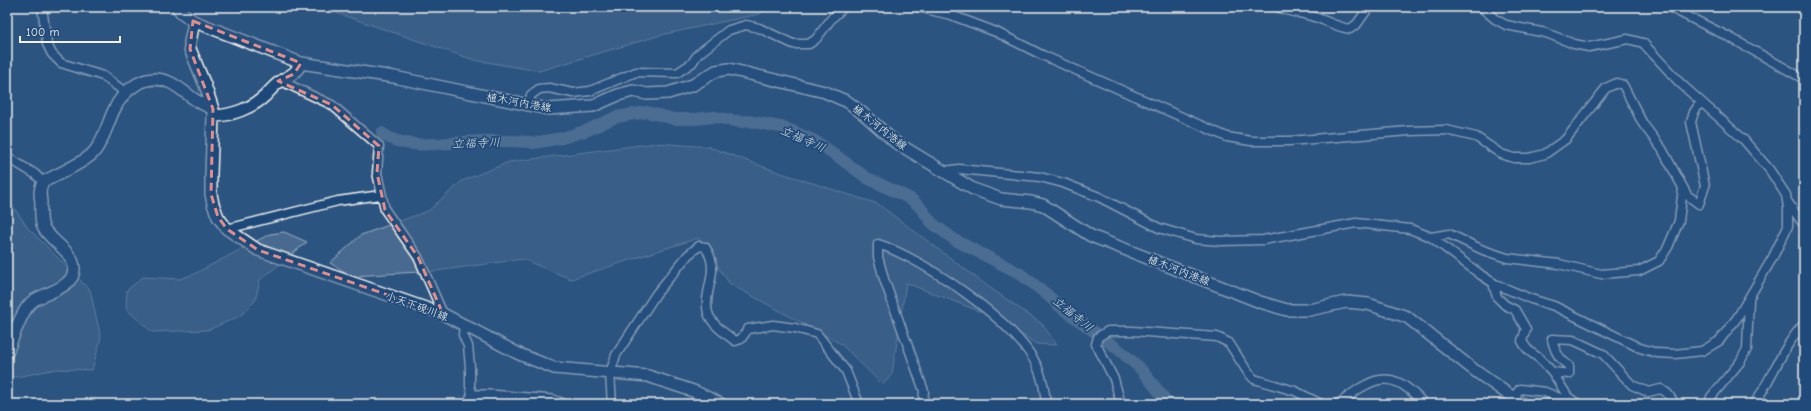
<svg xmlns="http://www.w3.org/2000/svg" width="1811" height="411" font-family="'Comic Neue','Klee One',sans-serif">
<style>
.green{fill:#496b90;stroke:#9eaebc}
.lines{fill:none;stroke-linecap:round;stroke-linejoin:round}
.river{stroke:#738ca6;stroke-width:12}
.street-casing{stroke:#f4f1e8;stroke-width:11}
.secondary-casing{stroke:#f4f1e8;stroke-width:14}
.street{stroke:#1f4a7a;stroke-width:8}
.secondary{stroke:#1f4a7a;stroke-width:11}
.marked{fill:none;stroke:#e58c88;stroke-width:3;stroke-dasharray:8 5;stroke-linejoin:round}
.labels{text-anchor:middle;stroke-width:3.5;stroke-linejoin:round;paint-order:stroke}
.street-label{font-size:11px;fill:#f4f1e8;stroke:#1f4a7a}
.water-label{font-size:12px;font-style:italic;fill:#dadddb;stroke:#1f4a7a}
</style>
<rect width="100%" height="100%" fill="#2c5481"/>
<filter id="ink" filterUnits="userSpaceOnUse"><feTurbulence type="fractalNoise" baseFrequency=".025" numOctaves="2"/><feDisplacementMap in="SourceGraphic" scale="8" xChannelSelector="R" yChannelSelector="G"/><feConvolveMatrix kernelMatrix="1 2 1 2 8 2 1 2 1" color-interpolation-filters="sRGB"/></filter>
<g filter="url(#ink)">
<!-- green -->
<path class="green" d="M 319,7 L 771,7 L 759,14 L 661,35 L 539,71 L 474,60 Z
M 656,143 L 709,147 L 778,172 L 878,204 L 986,285 L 1042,324 L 1057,345 L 1036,344 L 997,318 L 906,283 L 892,374 L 883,385 L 841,344 L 730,284 L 698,238 L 571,279 L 522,259 L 436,271 L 352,276 L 330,263 L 361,235 L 428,211 L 462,181 L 509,162 Z
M 7,198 L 28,228 L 90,290 L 101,338 L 92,370 L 56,369 L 17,377 L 7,375 Z
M 284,232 L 307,242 L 260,280 L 255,301 L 240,316 L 208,330 L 152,332 L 126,309 L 127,290 L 143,277 L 180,279 L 194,274 L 270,234 Z"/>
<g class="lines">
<!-- river -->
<path class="river" d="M 382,133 C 405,153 454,141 481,141 C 497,140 514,141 530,142 L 533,143 L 562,138 L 588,130 L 616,117 L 647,112 L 674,119 L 696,119 L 714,117 L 741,122 L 748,121 L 785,128 L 811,139 L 823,146 L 867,178 L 911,199 L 920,207 L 932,223 L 955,240 L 1019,273 L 1044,292 L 1063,309 L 1118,349 L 1139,367 L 1169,404"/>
<!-- street casing -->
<g class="street-casing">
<path id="street" d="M 42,7 L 47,44 L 52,54 L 61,63 L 103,76 L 125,92
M 917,7 L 951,15 L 996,32 L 1042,55 L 1227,137 L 1251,141 L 1289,141 L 1409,131 L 1446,130 L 1476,137 L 1501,154 L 1514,158 L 1529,158 L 1545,154 L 1566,139 L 1606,88 L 1617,83 L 1623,85 L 1643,124 L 1662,149 L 1687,195 L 1699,204 L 1705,186 L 1691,122 L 1694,112 L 1701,102
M 1277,7 C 1289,12 1302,13 1314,17 C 1328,21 1336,27 1350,29 L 1357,24 L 1369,7
M 1669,7 L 1731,38 L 1804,79
M 281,81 L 332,105 L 379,146 L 377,173 L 385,210 L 418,257 L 443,314
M 528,106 L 531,95 L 539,89 L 549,88 L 573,93 L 590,91 L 636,72 L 677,73 L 692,63 L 698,54 L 729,30 L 746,25 L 759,28 L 793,44 L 809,44 L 816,39 L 832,18 L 844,7
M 7,157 L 35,174 L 43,182
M 944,171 L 959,169 L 1040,177 L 1063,183 L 1099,197 L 1159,228 L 1196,239 L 1220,241 L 1263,240 L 1356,223 L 1410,229 L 1431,237 L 1481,275 L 1495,284 L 1531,299 L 1554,306 L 1640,348 L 1657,353 L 1675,354 L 1702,351 L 1719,341 L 1737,318 L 1773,257 L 1788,226 L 1788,208 L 1786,195 L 1769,169 L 1743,139 L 1680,83 L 1643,43 L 1628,39 L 1589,47 L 1574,44 L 1546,33 L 1506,25 L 1495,19 L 1481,7
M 1787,201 L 1804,225
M 227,229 L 338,201 L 381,195
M 1431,237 L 1449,234 L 1483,250 L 1507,258 L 1559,264 L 1601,274 L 1639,271 L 1659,261 L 1668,247 L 1679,221 L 1683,188
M 1495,284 L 1494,287 L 1497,297 L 1505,305 L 1515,310 L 1526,329 L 1522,341 C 1527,351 1531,352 1540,359 C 1544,363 1549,368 1553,373
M 464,324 L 463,335 L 468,346 L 470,367 L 470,386 L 473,396
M 1513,398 L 1520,389 L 1545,392 L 1572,403
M 612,404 L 610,373 L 616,355 L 656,294 L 688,255 L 699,246 L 705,247 C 722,271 702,290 708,313 C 712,325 726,334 735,341 L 741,339 L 748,329 L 773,325 L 795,328 L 817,334 L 846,371 L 859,404
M 923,404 L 924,391 L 884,279 L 878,257 L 878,244 C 922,258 1017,322 1037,366 C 1042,377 1045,391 1046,404
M 1121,404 L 1114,379 L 1096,344 L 1098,337 L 1108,331 L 1132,331 L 1217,337 L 1229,343 L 1247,371 L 1254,379 L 1295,391 L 1321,404
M 1338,404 C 1348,398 1356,389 1366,385 C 1391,371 1408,386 1424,404
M 1578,404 L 1568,397 L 1553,373 L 1554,372 L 1569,374 L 1569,366 C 1560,360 1554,350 1552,339 L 1573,340 L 1603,354 L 1632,385 L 1648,392 L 1661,389 L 1667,393 L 1673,401 L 1672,404
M 1709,404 L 1711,397 L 1740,362 L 1747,349 L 1749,299
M 1754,404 C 1772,379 1782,347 1804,324"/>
</g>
<!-- secondary casing -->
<g class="secondary-casing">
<path id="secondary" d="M 177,7 L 181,12 L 193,21 L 301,63 L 394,77 L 548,109 L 593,106 L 618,95 L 633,91 L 647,94 L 668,93 L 693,85 L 716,71 L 729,69 L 825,92 L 848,102 L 866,116 L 895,142 L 973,189 L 1001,199 L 1031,202 L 1043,205 L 1091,236 L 1260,302 L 1287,310 L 1309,310 L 1346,302 L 1368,304 L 1407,317 L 1474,370 L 1522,404
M 193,21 L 193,27 L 190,42 L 190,49 L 205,85 L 213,109
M 213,116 L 211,174 L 211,194 L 213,204 L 218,217 L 227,229 L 258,250 L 443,314 L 519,354 L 554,368 L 648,376 L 696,392 L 721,404
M 7,353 C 12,340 22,308 33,301 C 44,293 75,288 74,268 C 73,251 50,241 43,227 C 40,220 41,210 41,202 C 40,195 39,189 43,182 C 56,175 84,163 93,153 C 102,144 108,123 113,112 C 123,89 146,71 171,83 C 179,87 187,94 194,99 C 200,103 206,106 213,109 L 213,116 C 231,116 252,108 265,96 C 269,92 273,87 278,83 C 287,76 296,75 301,63
M 469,404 L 473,396 L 491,396 L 553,401 L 561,404"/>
</g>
<!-- street -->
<use href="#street" class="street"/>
<!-- secondary -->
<use href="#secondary" class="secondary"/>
</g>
</g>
<!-- marked area -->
<path d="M0 0H1811V411H0ZM 193,21 L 301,63 L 294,74 L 278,81 L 332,105 L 379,146 L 377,173 L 385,210 L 418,257 L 443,314 L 258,250 L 227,229 L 218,217 L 211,194 L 213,109 L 190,49 Z" fill="#2c5481" fill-opacity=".55" fill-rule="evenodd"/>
<path class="marked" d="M 193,21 L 301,63 L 294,74 L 278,81 L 332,105 L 379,146 L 377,173 L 385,210 L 418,257 L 443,314 L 258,250 L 227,229 L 218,217 L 211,194 L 213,109 L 190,49 Z"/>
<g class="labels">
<!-- street labels -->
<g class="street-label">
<text transform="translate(519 102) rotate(10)" y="4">植木河内港線</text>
<text transform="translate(880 127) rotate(38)" y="4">植木河内港線</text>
<text transform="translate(1179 270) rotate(21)" y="4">植木河内港線</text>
<text transform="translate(417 306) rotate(20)" y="4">小天下硯川線</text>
</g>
<!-- water labels -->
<g class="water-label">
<text transform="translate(803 139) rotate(24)" y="4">立福寺川</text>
<text transform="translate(476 143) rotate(-2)" y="4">立福寺川</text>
<text transform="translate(1073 314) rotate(39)" y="4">立福寺川</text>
</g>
</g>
<!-- margin -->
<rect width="1811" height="411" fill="none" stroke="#1f4a7a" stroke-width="24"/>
<rect x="12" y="12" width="1787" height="387" fill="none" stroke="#f4f1e8" stroke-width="1.5" filter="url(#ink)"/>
<!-- scale -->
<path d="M20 36v6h100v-6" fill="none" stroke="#f4f1e8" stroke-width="2"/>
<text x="26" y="36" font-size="12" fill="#f4f1e8" stroke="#1f4a7a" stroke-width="3" paint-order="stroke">100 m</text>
</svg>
